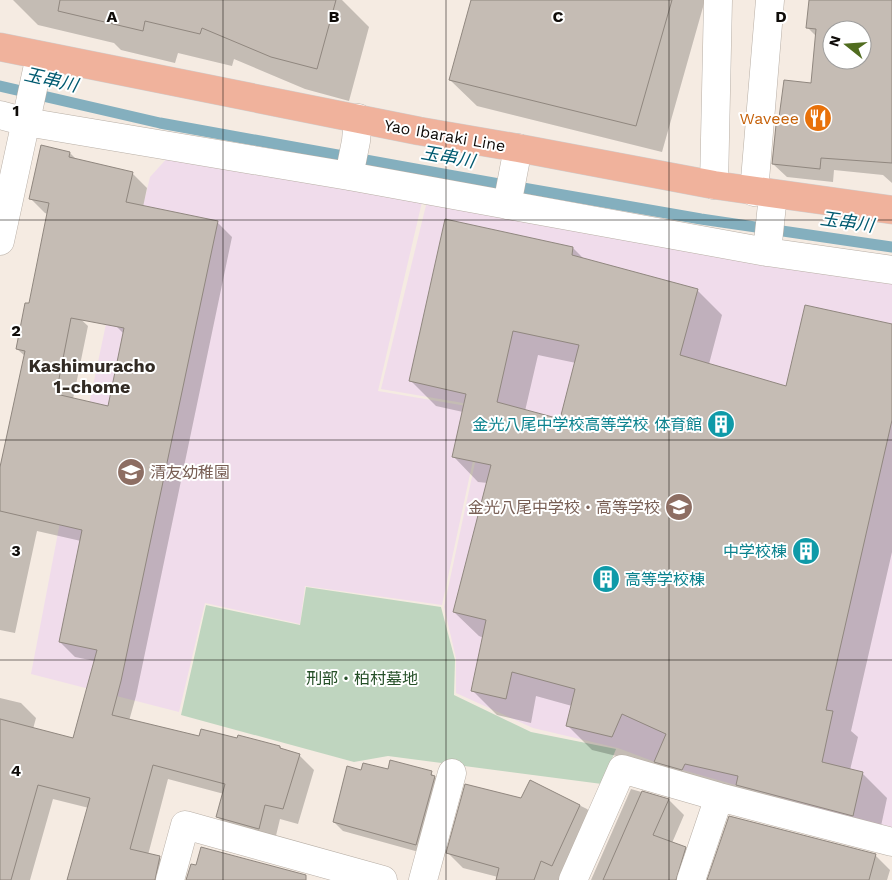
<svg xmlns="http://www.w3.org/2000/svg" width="892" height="880" font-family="'Work Sans','Noto Sans JP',sans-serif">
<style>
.education{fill:#f0dceb}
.green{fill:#bfd5bf}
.shadow{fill:#0003;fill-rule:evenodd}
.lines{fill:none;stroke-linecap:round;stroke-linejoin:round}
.stream{stroke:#84afbe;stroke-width:11}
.building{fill:#c5bcb4;stroke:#90877f;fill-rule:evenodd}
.minor-casing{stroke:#b8afa6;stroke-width:29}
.major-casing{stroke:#cfcece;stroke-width:29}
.minor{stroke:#fff;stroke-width:28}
.major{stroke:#f0b29c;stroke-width:28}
.grid{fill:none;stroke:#0f0c09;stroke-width:1;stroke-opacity:0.55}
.labels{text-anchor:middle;stroke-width:4;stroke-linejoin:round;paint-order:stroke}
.food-label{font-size:16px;fill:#c56008;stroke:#fff;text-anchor:end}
.street-label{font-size:16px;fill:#0f0c09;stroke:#fff}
.culture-label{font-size:16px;fill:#0d838f;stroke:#fff;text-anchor:end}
.education-label{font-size:16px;fill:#785e54;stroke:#fff;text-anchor:start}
.park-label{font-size:16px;fill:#265028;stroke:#fff}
.water-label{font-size:18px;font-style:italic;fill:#005a70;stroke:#fff}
.neighbourhood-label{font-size:18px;font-weight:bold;fill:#322b24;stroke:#fff}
.grid-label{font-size:16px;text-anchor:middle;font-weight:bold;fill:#0f0c09;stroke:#fff;stroke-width:4;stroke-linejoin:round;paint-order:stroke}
</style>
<rect width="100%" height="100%" fill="#f5ebe2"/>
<!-- education -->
<path class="education" d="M 170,155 L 422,202 L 378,391 L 484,409 L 442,605 L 305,586 L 300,624 L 205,603 L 179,712 L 31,674 L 70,470 L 75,471 L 110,305 L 120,303 L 150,177 Z
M 429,193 L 892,278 L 892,829 L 658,763 L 618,748 L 533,728 L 456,693 L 456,658 L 444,607 L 487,407 L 381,389 Z"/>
<!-- green -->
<path class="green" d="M 306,587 L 441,607 L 455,660 L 454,695 L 531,732 L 616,749 L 602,784 L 388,756 L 354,762 L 181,715 L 206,605 L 300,625 Z"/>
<!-- shadow -->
<path class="shadow" d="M 13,0 L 342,0 L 369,27 L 349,101 L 305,89 L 234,59 L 232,66 L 178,53 L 175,63 L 121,50 L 114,43 L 38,25 Z
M 473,0 L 705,0 L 662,152 L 477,106 L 450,80 Z
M 811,0 L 892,0 L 892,183 L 883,175 L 834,170 L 833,182 L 787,177 L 773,164 L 779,126 L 812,84 L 817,37 L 807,27 ZM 832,30 L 862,30 L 862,60 L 832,60 Z
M 70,153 L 77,160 L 132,173 L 147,188 L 143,207 L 217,222 L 232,237 L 136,696 L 129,721 L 200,738 L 238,740 L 280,747 L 283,750 L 299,755 L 314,770 L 298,824 L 280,819 L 274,844 L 233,832 L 218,817 L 224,794 L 168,779 L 148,855 L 160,858 L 175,873 L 173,880 L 69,880 L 89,808 L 53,799 L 30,880 L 0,880 L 0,698 L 21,703 L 36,718 L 33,729 L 74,740 L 95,661 L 75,657 L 60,642 L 81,541 L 37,531 L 15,633 L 0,630 L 0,467 L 25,356 L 17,349 L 72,311 L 88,326 L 73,399 L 109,407 L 124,334 L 116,326 L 48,214 L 45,213 L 30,198 Z
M 573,248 L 585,260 L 697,290 L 722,315 L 709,364 L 787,387 L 892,326 L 892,552 L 851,731 L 858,737 L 850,770 L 862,773 L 887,798 L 878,840 L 649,764 L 592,750 L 567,725 L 572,706 L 536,696 L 531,723 L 497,715 L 472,690 L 484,638 L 479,636 L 454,612 L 488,483 L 478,482 L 454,457 L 463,412 L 436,406 L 411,381 ZM 538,355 L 576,363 L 561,420 L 525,411 Z
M 362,772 L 431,773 L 440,782 L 426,854 L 343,831 L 334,822 Z
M 530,781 L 587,809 L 602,824 L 578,880 L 497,880 L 498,877 L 463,868 L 448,853 L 522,799 Z
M 631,789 L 669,800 L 684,815 L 672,843 L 685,848 L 700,863 L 694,880 L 591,880 Z
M 875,855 L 890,870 L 887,880 L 709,880 Z"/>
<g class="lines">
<!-- stream -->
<path class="stream" d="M 0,86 L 160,123 L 454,176 L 701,219 L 892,247"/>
</g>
<!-- building -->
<path class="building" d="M 60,0 L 336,0 L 317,69 L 271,57 L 202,28 L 200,34 L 145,21 L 143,31 L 58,11 Z
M 471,0 L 672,0 L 636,126 L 449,80 Z
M 809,0 L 892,0 L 892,163 L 821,158 L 820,169 L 772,164 L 776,125 L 778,125 L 784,80 L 811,83 L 816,29 L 806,28 ZM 832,30 L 862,30 L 862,60 L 832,60 Z
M 41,145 L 70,152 L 69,157 L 133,172 L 126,202 L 218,221 L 121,681 L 112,715 L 199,736 L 201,729 L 237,738 L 238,735 L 280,746 L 280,748 L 300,754 L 283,809 L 265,805 L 259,829 L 216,817 L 225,784 L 153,765 L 130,849 L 160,856 L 155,880 L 67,880 L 90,798 L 38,785 L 11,880 L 0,880 L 0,719 L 73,738 L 97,650 L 59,642 L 82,530 L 0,511 L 0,467 L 25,351 L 16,349 L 25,303 L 29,303 L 49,203 L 29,199 ZM 71,318 L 124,328 L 108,406 L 56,394 Z
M 445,219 L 573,247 L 572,255 L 698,289 L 680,355 L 786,386 L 805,305 L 892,324 L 892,420 L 826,710 L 833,711 L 822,762 L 863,772 L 853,816 L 736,785 L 738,776 L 685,764 L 682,770 L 654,762 L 666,734 L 622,714 L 612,737 L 566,726 L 575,689 L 512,672 L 506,699 L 471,691 L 486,620 L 453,612 L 491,465 L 452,457 L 466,394 L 409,381 ZM 513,331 L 579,345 L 560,419 L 497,402 Z
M 390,760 L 432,771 L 431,775 L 435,776 L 416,845 L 333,822 L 347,766 L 361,770 L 363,763 L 388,769 Z
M 530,780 L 580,805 L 552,866 L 541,861 L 534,880 L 496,880 L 499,868 L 446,853 L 465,784 L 521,798 Z
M 642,791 L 669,799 L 653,835 L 686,847 L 676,880 L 603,880 Z
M 729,816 L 876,854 L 869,880 L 707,880 Z
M 201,847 L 306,875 L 306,880 L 186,880 L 191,864 L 196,865 Z"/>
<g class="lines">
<!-- minor casing -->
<g class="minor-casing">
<path id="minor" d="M 0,115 L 26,122 L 349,176 L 767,252 L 892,270
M 349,176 L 356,141 L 358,118
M 714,185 L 718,0
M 754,192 L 770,0
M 507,205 L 518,148
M 0,241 L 40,56
M 767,252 L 773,195
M 170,880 L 185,825 L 383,880
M 423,880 L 452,773
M 573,880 L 622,769 L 719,797 L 892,842
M 691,880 L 719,797"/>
</g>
<!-- major casing -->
<g class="major-casing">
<path id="major" d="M 0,47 L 419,131 L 518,148 L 714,185 L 892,210"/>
</g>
<!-- minor -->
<use href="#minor" class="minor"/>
<!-- major -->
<use href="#major" class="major"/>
</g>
<!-- grid -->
<path class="grid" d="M 223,0 L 223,880M 446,0 L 446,880M 669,0 L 669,880M 0,220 L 892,220M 0,440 L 892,440M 0,660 L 892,660"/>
<!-- icons -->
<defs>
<g id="restaurant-disc" transform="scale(1.4375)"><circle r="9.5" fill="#e8710a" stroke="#fff"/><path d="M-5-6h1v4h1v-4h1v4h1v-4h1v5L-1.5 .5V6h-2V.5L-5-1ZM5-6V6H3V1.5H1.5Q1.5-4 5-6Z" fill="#fff"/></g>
<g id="building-disc" transform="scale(1.4375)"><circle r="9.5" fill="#0f9aa8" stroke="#fff"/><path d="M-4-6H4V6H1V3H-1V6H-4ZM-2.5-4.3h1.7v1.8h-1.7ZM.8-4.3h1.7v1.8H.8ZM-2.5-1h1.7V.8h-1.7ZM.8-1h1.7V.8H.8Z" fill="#fff"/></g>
<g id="school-disc" transform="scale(1.4375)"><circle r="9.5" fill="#8d6e63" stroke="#fff"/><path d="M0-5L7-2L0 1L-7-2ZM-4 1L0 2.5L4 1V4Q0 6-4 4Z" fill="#fff"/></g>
</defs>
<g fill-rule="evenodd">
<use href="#restaurant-disc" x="818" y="118"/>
<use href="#building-disc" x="721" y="424"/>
<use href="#school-disc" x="131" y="472"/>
<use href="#school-disc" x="679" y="507"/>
<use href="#building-disc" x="806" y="551"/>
<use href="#building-disc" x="606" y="579"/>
</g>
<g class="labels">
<!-- food labels -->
<g class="food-label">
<text x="799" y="124">Waveee</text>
</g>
<!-- street labels -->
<g class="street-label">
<text transform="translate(445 135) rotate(10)" y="6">Yao Ibaraki Line</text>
</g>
<!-- culture labels -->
<g class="culture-label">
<text x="702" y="430">金光八尾中学校高等学校 体育館</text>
<text x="787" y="557">中学校棟</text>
<text x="625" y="585" text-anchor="start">高等学校棟</text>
</g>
<!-- education labels -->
<g class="education-label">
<text x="150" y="478">清友幼稚園</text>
<text x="660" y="513" text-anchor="end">金光八尾中学校・高等学校</text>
</g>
<!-- park labels -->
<g class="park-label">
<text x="362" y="684">刑部・柏村墓地</text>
</g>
<!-- water labels -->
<g class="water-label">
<text transform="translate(51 80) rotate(13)" y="6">玉串川</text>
<text transform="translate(448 157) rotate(10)" y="6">玉串川</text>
<text transform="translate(847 222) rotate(8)" y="6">玉串川</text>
</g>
<!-- neighbourhood labels -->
<g class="neighbourhood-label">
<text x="92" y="372">Kashimuracho<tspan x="92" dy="21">1-chome</tspan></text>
</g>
</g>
<g class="grid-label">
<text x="112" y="22">A</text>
<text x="334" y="22">B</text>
<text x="558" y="22">C</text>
<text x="781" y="22">D</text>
<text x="16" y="116">1</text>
<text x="16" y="336">2</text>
<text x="16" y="556">3</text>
<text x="16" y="776">4</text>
</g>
<!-- north arrow -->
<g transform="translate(847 45) rotate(287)"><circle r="24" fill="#ffffff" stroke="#9f9e9d"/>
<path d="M0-4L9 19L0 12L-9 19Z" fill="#506c1f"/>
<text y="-8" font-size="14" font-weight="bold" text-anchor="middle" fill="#0f0c09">N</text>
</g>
</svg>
